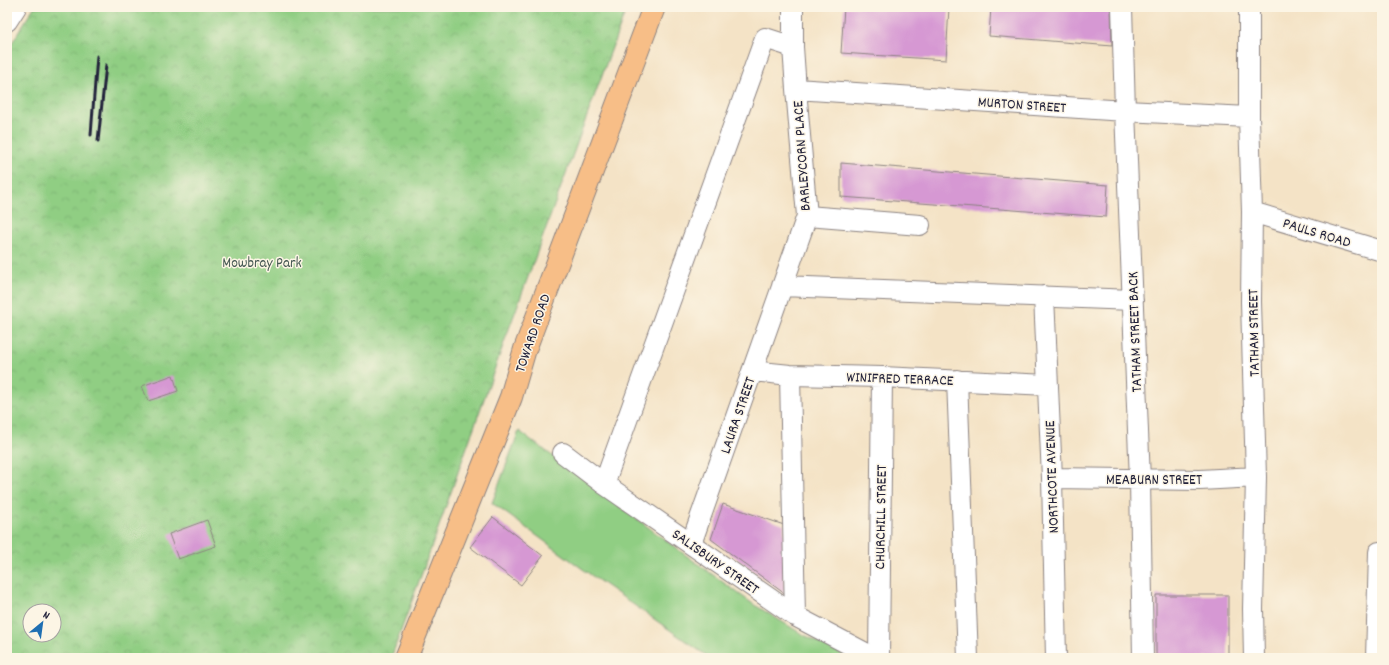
<svg xmlns="http://www.w3.org/2000/svg" width="1389" height="665" font-family="Dekko,sans-serif">
<style>
.grass{fill:#90ce83;stroke:#59785f}
.park{fill:url(#park-crowns);stroke:#59785f;fill-rule:evenodd}
.building{fill:#d698d3}
.lines{fill:none;stroke-linecap:round;stroke-linejoin:round}
.minor-casing{stroke:#8b8280;stroke-width:22}
.major-casing{stroke:#8b8280;stroke-width:24}
.minor{stroke:#fff;stroke-width:20}
.major{stroke:#f7be87;stroke-width:22}
.rail{stroke:#22223b;stroke-width:3}
.labels{text-anchor:middle;stroke-width:3;stroke-linejoin:round;paint-order:stroke}
.street-label{font-size:15px;fill:#22223b;stroke:#fcf5e5}
.park-label{font-size:15px;fill:#435651;stroke:#fcf5e5}
</style>
<defs>
<pattern id="park-crowns" width="20" height="18" patternUnits="userSpaceOnUse"><rect width="20" height="18" fill="#90ce83"/><path d="M2 6a3 3 0 1 1 6 0M12 15a3 3 0 1 1 6 0" fill="none" stroke="#7cb172"/></pattern>
</defs>
<rect width="100%" height="100%" fill="#fcf5e5"/>
<filter id="ink" filterUnits="userSpaceOnUse"><feTurbulence type="fractalNoise" baseFrequency=".025" numOctaves="2"/><feDisplacementMap in="SourceGraphic" scale="8" xChannelSelector="R" yChannelSelector="G"/><feConvolveMatrix kernelMatrix="1 2 1 2 8 2 1 2 1" color-interpolation-filters="sRGB"/></filter>
<filter id="wash" filterUnits="userSpaceOnUse"><feTurbulence type="fractalNoise" baseFrequency=".012" numOctaves="4" result="noise"/><feDisplacementMap in="SourceGraphic" scale="16" xChannelSelector="R" yChannelSelector="G"/><feGaussianBlur stdDeviation="0.9" result="paint"/><feColorMatrix in="noise" values="0 0 0 0 0 0 0 0 0 0 0 0 0 0 0 0 0 1.4 0 .05"/><feComposite in="paint" operator="in"/></filter>
<g filter="url(#wash)">
<rect width="100%" height="100%" fill="#f4e3c6"/>
<!-- grass -->
<path class="grass" d="M 519,431 L 680,551 L 753,604 L 802,634 L 850,658 L 710,658 L 591,575 L 492,503 Z"/>
<!-- park -->
<path class="park" d="M 34,7 L 627,7 L 506,337 L 434,540 L 391,658 L 7,658 L 7,51 ZM 30,611 L 54,611 L 54,635 L 30,635 Z"/>
<g id="blocks">
<!-- building -->
<path class="building" d="M 844,7 L 949,7 L 946,60 L 841,53 Z
M 991,7 L 1111,7 L 1112,46 L 989,36 Z
M 841,163 L 1108,185 L 1106,217 L 841,197 Z
M 173,375 L 178,391 L 148,401 L 142,386 Z
M 723,504 L 784,525 L 785,594 L 711,539 Z
M 493,517 L 543,556 L 521,585 L 470,547 Z
M 207,520 L 216,546 L 178,559 L 169,534 Z
M 1156,595 L 1228,595 L 1228,658 L 1156,658 Z"/>
</g>
</g>
<g filter="url(#ink)">
<use href="#blocks" fill-opacity="0" stroke="#8b8280" stroke-width="1"/>
<g class="lines">
<!-- minor casing -->
<g class="minor-casing">
<path id="minor" d="M 1122,7 L 1125,111 L 1140,480 L 1143,658
M 1249,7 L 1249,117 L 1252,212 L 1251,302 L 1256,477 L 1253,609 L 1254,658
M 7,21 L 16,7
M 796,89 L 1125,111 L 1249,117
M 1252,212 L 1382,251
M 807,216 L 920,225
M 782,286 L 1133,300
M 1044,296 L 1052,478 L 1056,658
M 752,371 L 790,375 L 882,377 L 1048,385
M 790,375 L 795,616
M 957,380 L 968,658
M 563,453 L 604,484 L 795,616 L 875,658
M 1052,478 L 1200,480 L 1256,477
M 604,484 L 765,38 L 793,47
M 691,544 L 807,216 L 796,89 L 793,47 L 793,7
M 879,658 L 882,377
M 1376,658 L 1379,552"/>
</g>
<!-- major casing -->
<g class="major-casing">
<path id="major" d="M 406,658 L 511,397 L 525,349 L 654,7"/>
</g>
<!-- minor -->
<use href="#minor" class="minor"/>
<!-- major -->
<use href="#major" class="major"/>
<!-- rail -->
<path class="rail" d="M 91,135 L 97,56
M 98,141 L 106,65"/>
</g>
</g>
<g class="labels">
<!-- street labels -->
<g class="street-label">
<text transform="translate(1022 104) rotate(4)" y="5">MURTON STREET</text>
<text transform="translate(801 156) rotate(-94)" y="5">BARLEYCORN PLACE</text>
<text transform="translate(1317 232) rotate(17)" y="5">PAULS ROAD</text>
<text transform="translate(1134 332) rotate(-92)" y="5">TATHAM STREET BACK</text>
<text transform="translate(532 333) rotate(-71)" y="5">TOWARD ROAD</text>
<text transform="translate(1253 333) rotate(-91)" y="5">TATHAM STREET</text>
<text transform="translate(900 378) rotate(2)" y="5">WINIFRED TERRACE</text>
<text transform="translate(737 415) rotate(-71)" y="5">LAURA STREET</text>
<text transform="translate(1051 477) rotate(-92)" y="5">NORTHCOTE AVENUE</text>
<text x="1154" y="484">MEABURN STREET</text>
<text transform="translate(880 517) rotate(-89)" y="5">CHURCHILL STREET</text>
<text transform="translate(716 561) rotate(35)" y="5">SALISBURY STREET</text>
</g>
<!-- park labels -->
<g class="park-label">
<text x="262" y="267">Mowbray Park</text>
</g>
</g>
<!-- margin -->
<rect width="1389" height="665" fill="none" stroke="#fcf5e5" stroke-width="24"/>
<!-- north arrow -->
<g transform="translate(42 623) rotate(29)"><circle r="19" fill="#fcf5e5" stroke="#a5a1a1"/>
<path d="M0-3L7 15L0 10L-7 15Z" fill="#1f6fb2"/>
<text y="-6" font-size="11" font-weight="bold" text-anchor="middle" fill="#22223b">N</text>
</g>
</svg>
